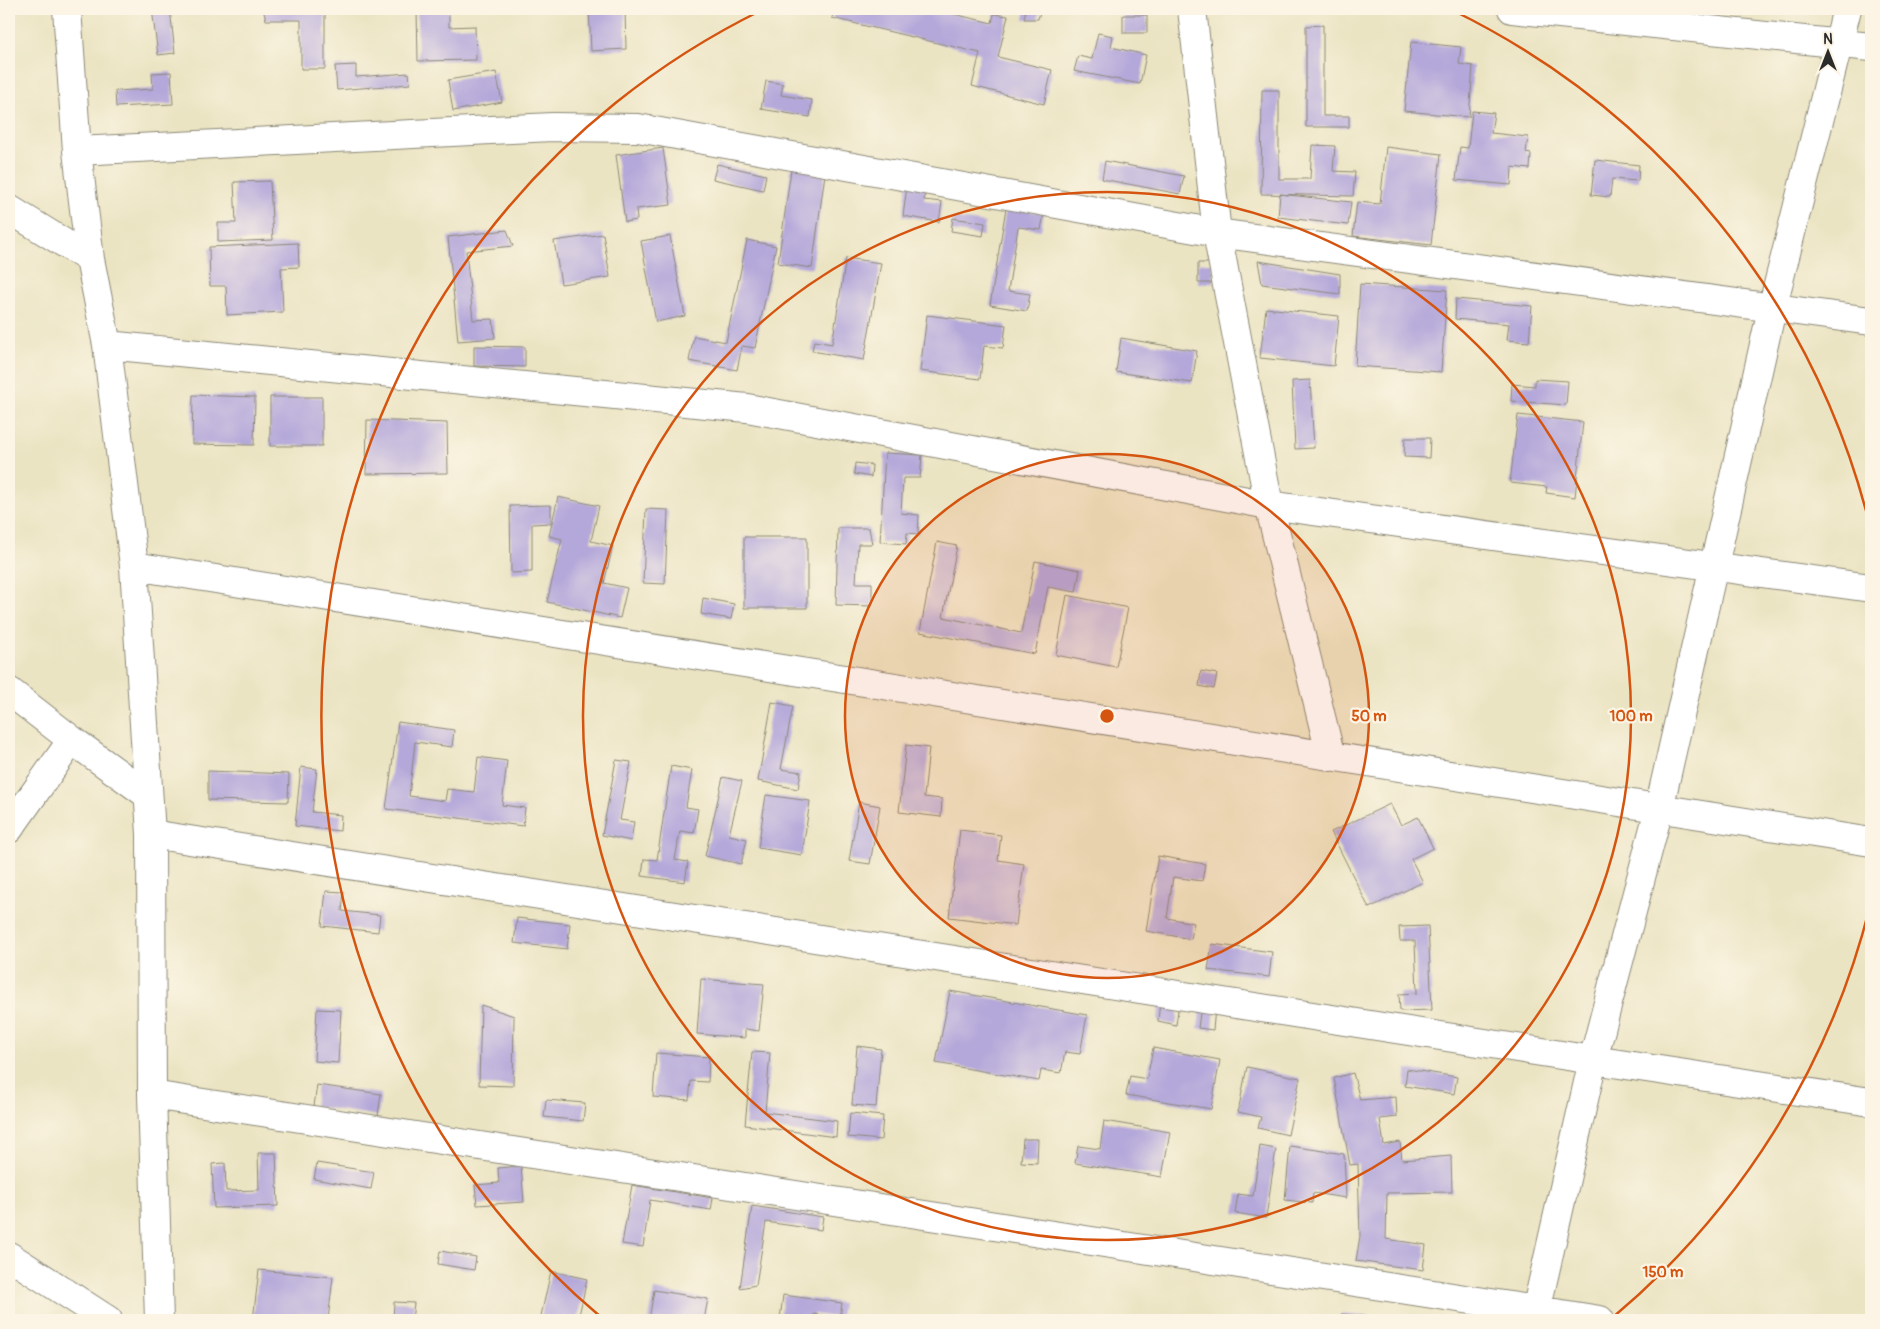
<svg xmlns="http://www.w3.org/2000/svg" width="1880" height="1329" font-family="Pangolin,sans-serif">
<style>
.building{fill:#b4a7da}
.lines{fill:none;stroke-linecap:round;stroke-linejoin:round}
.minor-casing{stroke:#8b8877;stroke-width:30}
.minor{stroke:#fff;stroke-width:28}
.ring{fill:none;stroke:#d5540f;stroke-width:2.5}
.centre{fill:#d5540f;stroke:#fcf5e5;stroke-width:2.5}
.ring-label{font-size:15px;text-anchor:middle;font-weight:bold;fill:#d5540f;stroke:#fcf5e5;stroke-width:4.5;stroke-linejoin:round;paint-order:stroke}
</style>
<rect width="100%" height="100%" fill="#fcf5e5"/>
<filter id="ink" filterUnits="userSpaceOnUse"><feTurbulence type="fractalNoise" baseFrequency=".02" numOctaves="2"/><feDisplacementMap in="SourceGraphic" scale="10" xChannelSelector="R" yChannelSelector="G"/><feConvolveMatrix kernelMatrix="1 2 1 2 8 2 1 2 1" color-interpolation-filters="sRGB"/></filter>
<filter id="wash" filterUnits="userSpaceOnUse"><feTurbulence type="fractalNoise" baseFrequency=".0096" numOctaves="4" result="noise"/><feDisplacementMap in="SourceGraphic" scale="20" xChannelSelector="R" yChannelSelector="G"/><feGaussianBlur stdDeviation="1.12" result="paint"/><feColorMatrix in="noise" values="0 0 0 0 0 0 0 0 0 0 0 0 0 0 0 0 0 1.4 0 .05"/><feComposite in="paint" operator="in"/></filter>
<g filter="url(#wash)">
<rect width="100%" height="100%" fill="#ebe4c3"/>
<g id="blocks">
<!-- building -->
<path class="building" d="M 152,9 L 170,9 L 175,53 L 158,55 Z
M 263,9 L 325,9 L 325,69 L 301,69 L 301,20 L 266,20 Z
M 417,9 L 449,9 L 449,27 L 475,26 L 476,60 L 418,61 Z
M 589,9 L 625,9 L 626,49 L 591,51 Z
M 834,9 L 932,9 L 992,23 L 994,14 L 1008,16 L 998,57 L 1052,70 L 1044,104 L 972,86 L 980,53 L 832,18 Z
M 1026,9 L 1041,9 L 1038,19 L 1024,19 Z
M 1123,15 L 1147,15 L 1147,33 L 1123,33 Z
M 1323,25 L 1323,116 L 1349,116 L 1349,127 L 1306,127 L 1306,26 Z
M 1098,33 L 1113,36 L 1111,47 L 1146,55 L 1140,84 L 1074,71 L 1078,56 L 1092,59 Z
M 1411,42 L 1461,47 L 1459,64 L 1473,66 L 1469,117 L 1404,111 Z
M 356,65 L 356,77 L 409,73 L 410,84 L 337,90 L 335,66 Z
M 171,72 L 173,104 L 116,107 L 115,91 L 153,89 L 152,73 Z
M 496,72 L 502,102 L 453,111 L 448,80 Z
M 766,81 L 783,84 L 781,95 L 812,100 L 810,117 L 761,109 Z
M 1262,90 L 1279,90 L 1279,179 L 1310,179 L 1312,145 L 1335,146 L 1333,171 L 1355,172 L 1353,196 L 1261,194 Z
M 1472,111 L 1494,113 L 1491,133 L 1528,137 L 1526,153 L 1531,154 L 1530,169 L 1512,167 L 1511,185 L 1456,180 L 1460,147 L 1468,148 Z
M 1386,147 L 1441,154 L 1431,245 L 1353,236 L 1357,202 L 1380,204 Z
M 663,148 L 671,205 L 636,209 L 637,220 L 625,222 L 616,155 Z
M 1595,160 L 1639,165 L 1638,181 L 1612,179 L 1610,197 L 1591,195 Z
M 1105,161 L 1184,176 L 1180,194 L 1102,179 Z
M 792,162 L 826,167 L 812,268 L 778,263 Z
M 717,164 L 766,175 L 763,190 L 713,179 Z
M 908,179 L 927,182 L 924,200 L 942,202 L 939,222 L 903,216 Z
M 270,181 L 273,240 L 218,242 L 218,223 L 236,223 L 234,182 Z
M 1280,194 L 1351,202 L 1348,225 L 1278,217 Z
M 1006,208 L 1044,213 L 1041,230 L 1018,227 L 1008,291 L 1030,294 L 1027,311 L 990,305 Z
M 953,218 L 985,223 L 983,236 L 951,231 Z
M 507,230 L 513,246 L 466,251 L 473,320 L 493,319 L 495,338 L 458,341 L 448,237 Z
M 603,234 L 610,277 L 561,284 L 554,241 Z
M 670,236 L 685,316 L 656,322 L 641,241 Z
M 747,240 L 776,246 L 755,348 L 742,346 L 737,370 L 689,361 L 694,336 L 726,342 Z
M 298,243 L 299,267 L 281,268 L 283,312 L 227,315 L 226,286 L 210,286 L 209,247 Z
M 846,258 L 881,263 L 864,360 L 812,351 L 814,341 L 832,344 Z
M 1258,261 L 1340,274 L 1340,294 L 1262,284 Z
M 1198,263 L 1213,263 L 1213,283 L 1198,283 Z
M 1360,284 L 1447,290 L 1441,372 L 1355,366 Z
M 1456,299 L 1532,306 L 1529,342 L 1507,340 L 1509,324 L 1455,319 Z
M 1266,308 L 1339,316 L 1334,366 L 1260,358 Z
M 927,315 L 1006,325 L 1003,348 L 984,346 L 980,379 L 920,371 Z
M 1121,338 L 1197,351 L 1192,383 L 1116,372 Z
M 474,346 L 525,347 L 525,367 L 474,366 Z
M 1535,379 L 1568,381 L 1566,405 L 1511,401 L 1512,384 L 1535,386 Z
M 1310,380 L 1314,448 L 1295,449 L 1292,381 Z
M 193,395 L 255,397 L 254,445 L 192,444 Z
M 270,397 L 322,397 L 322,446 L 270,446 Z
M 1518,415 L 1583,422 L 1575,497 L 1546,493 L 1547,487 L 1510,483 Z
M 367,420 L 447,423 L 448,473 L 366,474 Z
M 1405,438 L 1430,438 L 1429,458 L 1404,457 Z
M 885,453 L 922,455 L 920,478 L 903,478 L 901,513 L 919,515 L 918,534 L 907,533 L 906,544 L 880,542 Z
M 855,463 L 872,465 L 871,477 L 854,474 Z
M 558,497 L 599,506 L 591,541 L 613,546 L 604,583 L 627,588 L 620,618 L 547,602 L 562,539 L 549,536 Z
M 551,505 L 551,523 L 532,524 L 532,572 L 511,573 L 510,506 Z
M 646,509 L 668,510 L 665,584 L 643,583 Z
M 838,528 L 869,528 L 872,544 L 858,544 L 856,583 L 872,583 L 872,606 L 836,605 Z
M 744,537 L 807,537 L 807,608 L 744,608 Z
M 937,542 L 957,546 L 943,617 L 1021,633 L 1035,561 L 1080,570 L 1076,592 L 1048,587 L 1035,654 L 920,632 Z
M 1067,595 L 1128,608 L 1116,667 L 1056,655 Z
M 703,598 L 734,604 L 731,619 L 701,614 Z
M 1201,671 L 1217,674 L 1214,689 L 1199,686 Z
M 772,702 L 793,706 L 781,769 L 801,772 L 798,789 L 758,781 Z
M 398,722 L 454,730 L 452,747 L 415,742 L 409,796 L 445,801 L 447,789 L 474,792 L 478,757 L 507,761 L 502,805 L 525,808 L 523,826 L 386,809 Z
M 906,745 L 929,748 L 924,797 L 942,799 L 941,817 L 899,812 Z
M 616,760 L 631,762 L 620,820 L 634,822 L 631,841 L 602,835 Z
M 671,766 L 692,770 L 686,807 L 698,809 L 694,833 L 680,831 L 675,860 L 688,862 L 685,882 L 642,876 L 644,859 L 657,860 Z
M 301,767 L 317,769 L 312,812 L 341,815 L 340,831 L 295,826 Z
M 208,771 L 289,774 L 288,802 L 208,800 Z
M 723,777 L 742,781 L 729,835 L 747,839 L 741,864 L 705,856 Z
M 766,795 L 810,801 L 802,855 L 758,848 Z
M 859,802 L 880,806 L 870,864 L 849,861 Z
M 1390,804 L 1401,825 L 1418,817 L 1433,848 L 1411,859 L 1423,882 L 1369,908 L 1331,832 Z
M 960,830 L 1001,835 L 998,860 L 1024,864 L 1016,925 L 949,917 Z
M 1158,856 L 1205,864 L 1202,881 L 1173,877 L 1167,918 L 1194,923 L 1191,939 L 1146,931 Z
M 326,891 L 344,892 L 342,911 L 380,915 L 378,932 L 322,926 Z
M 517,918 L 570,924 L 567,949 L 514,943 Z
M 1428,926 L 1432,1010 L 1400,1011 L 1399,994 L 1417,993 L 1415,941 L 1400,941 L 1399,927 Z
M 1212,944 L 1272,952 L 1269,977 L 1208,970 Z
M 701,979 L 764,984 L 759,1031 L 745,1029 L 745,1038 L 697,1034 Z
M 950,991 L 1087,1015 L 1080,1054 L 1065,1052 L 1061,1073 L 1041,1070 L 1039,1081 L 936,1063 Z
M 1160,1000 L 1179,1003 L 1176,1025 L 1158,1021 Z
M 481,1005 L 514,1016 L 513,1086 L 479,1085 Z
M 1201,1006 L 1215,1008 L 1213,1030 L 1198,1028 Z
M 317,1009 L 341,1010 L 338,1063 L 314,1061 Z
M 857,1046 L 881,1049 L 876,1107 L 852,1105 Z
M 1153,1048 L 1220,1060 L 1211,1109 L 1126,1095 L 1130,1076 L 1147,1079 Z
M 752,1052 L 770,1053 L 765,1112 L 837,1121 L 836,1137 L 745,1125 Z
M 656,1053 L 709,1057 L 708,1082 L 691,1081 L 689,1100 L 653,1097 Z
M 1247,1067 L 1300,1078 L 1288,1135 L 1258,1128 L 1261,1117 L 1238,1112 Z
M 1407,1069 L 1457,1077 L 1454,1094 L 1405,1086 Z
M 1353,1073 L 1360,1100 L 1396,1097 L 1397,1117 L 1380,1119 L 1384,1145 L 1400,1142 L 1402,1160 L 1451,1156 L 1452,1192 L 1387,1193 L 1386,1239 L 1426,1245 L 1423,1270 L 1356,1261 L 1360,1236 L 1358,1164 L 1350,1165 L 1334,1078 Z
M 317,1085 L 381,1094 L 378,1116 L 314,1106 Z
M 546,1100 L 585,1103 L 583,1121 L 544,1117 Z
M 850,1113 L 883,1116 L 881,1140 L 848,1137 Z
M 1104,1121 L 1170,1132 L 1162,1177 L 1075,1163 L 1078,1146 L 1100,1149 Z
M 1023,1139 L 1038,1139 L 1037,1163 L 1021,1162 Z
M 1260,1146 L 1276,1149 L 1266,1218 L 1235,1213 L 1238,1194 L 1253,1196 Z
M 1290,1146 L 1344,1154 L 1346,1198 L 1313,1193 L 1312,1203 L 1285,1200 Z
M 258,1153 L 276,1153 L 278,1206 L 214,1208 L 212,1164 L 225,1163 L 226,1191 L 259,1190 Z
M 317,1163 L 374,1172 L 371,1189 L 314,1179 Z
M 521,1166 L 524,1202 L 477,1205 L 475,1185 L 499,1183 L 498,1168 Z
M 632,1185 L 713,1198 L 711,1210 L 650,1200 L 643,1247 L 622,1244 Z
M 752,1206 L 823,1217 L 821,1230 L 766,1222 L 756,1285 L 740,1288 Z
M 440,1251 L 476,1257 L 474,1270 L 438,1264 Z
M 259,1270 L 333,1277 L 328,1320 L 253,1320 Z
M 551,1271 L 587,1279 L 578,1320 L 540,1320 Z
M 654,1290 L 708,1299 L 704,1320 L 649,1320 Z
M 783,1295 L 842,1303 L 840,1318 L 814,1314 L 813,1320 L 780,1320 Z
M 394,1302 L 414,1303 L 412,1320 L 393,1320 Z
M 1341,1314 L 1384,1318 L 1384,1320 L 1341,1320 Z"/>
</g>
</g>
<g filter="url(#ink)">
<use href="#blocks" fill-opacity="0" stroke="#8b8877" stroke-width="1"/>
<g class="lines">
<!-- minor casing -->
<g class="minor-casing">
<path id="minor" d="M 67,9 L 77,151 L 90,259 L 107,345 L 134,566 L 151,834 L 152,1095 L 159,1320
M 1192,9 L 1217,233 L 1269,505 L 1331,757
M 1512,9 L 1871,47
M 77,151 L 552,127 L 638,128 L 1217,233 L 1871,321
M 9,209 L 90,259
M 107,345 L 747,408 L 1269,505 L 1871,588
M 134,566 L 1871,842
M 9,691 L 72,740 L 148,795
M 9,829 L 72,740
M 151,834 L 1593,1060 L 1871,1102
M 152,1095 L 1600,1320
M 9,1256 L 108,1320
M 1534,1320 L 1593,1060 L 1659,809 L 1772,309 L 1847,9"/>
</g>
<!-- minor -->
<use href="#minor" class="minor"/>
</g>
</g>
<!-- distance rings -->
<circle cx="1107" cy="716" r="262" fill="#d5540f" fill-opacity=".12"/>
<g class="ring">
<circle cx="1107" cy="716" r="262"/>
<circle cx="1107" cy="716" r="524"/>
<path d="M1870 906A786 786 0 0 1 1612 1318M602 1318A786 786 0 0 1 762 10M1452 10A786 786 0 0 1 1870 526"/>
</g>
<circle cx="1107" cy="716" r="8" class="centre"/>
<g class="ring-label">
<text x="1369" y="721">50 m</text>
<text x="1631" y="721">100 m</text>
<text x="1663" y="1277">150 m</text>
</g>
<!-- margin -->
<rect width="1880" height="1329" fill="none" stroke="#fcf5e5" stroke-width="30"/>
<!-- north arrow -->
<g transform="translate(1828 52)" stroke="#fcf5e5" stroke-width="4" paint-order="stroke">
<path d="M0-4L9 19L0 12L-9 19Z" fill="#2b2b2b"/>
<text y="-8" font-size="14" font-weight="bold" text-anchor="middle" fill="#2b2b2b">N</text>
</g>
</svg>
